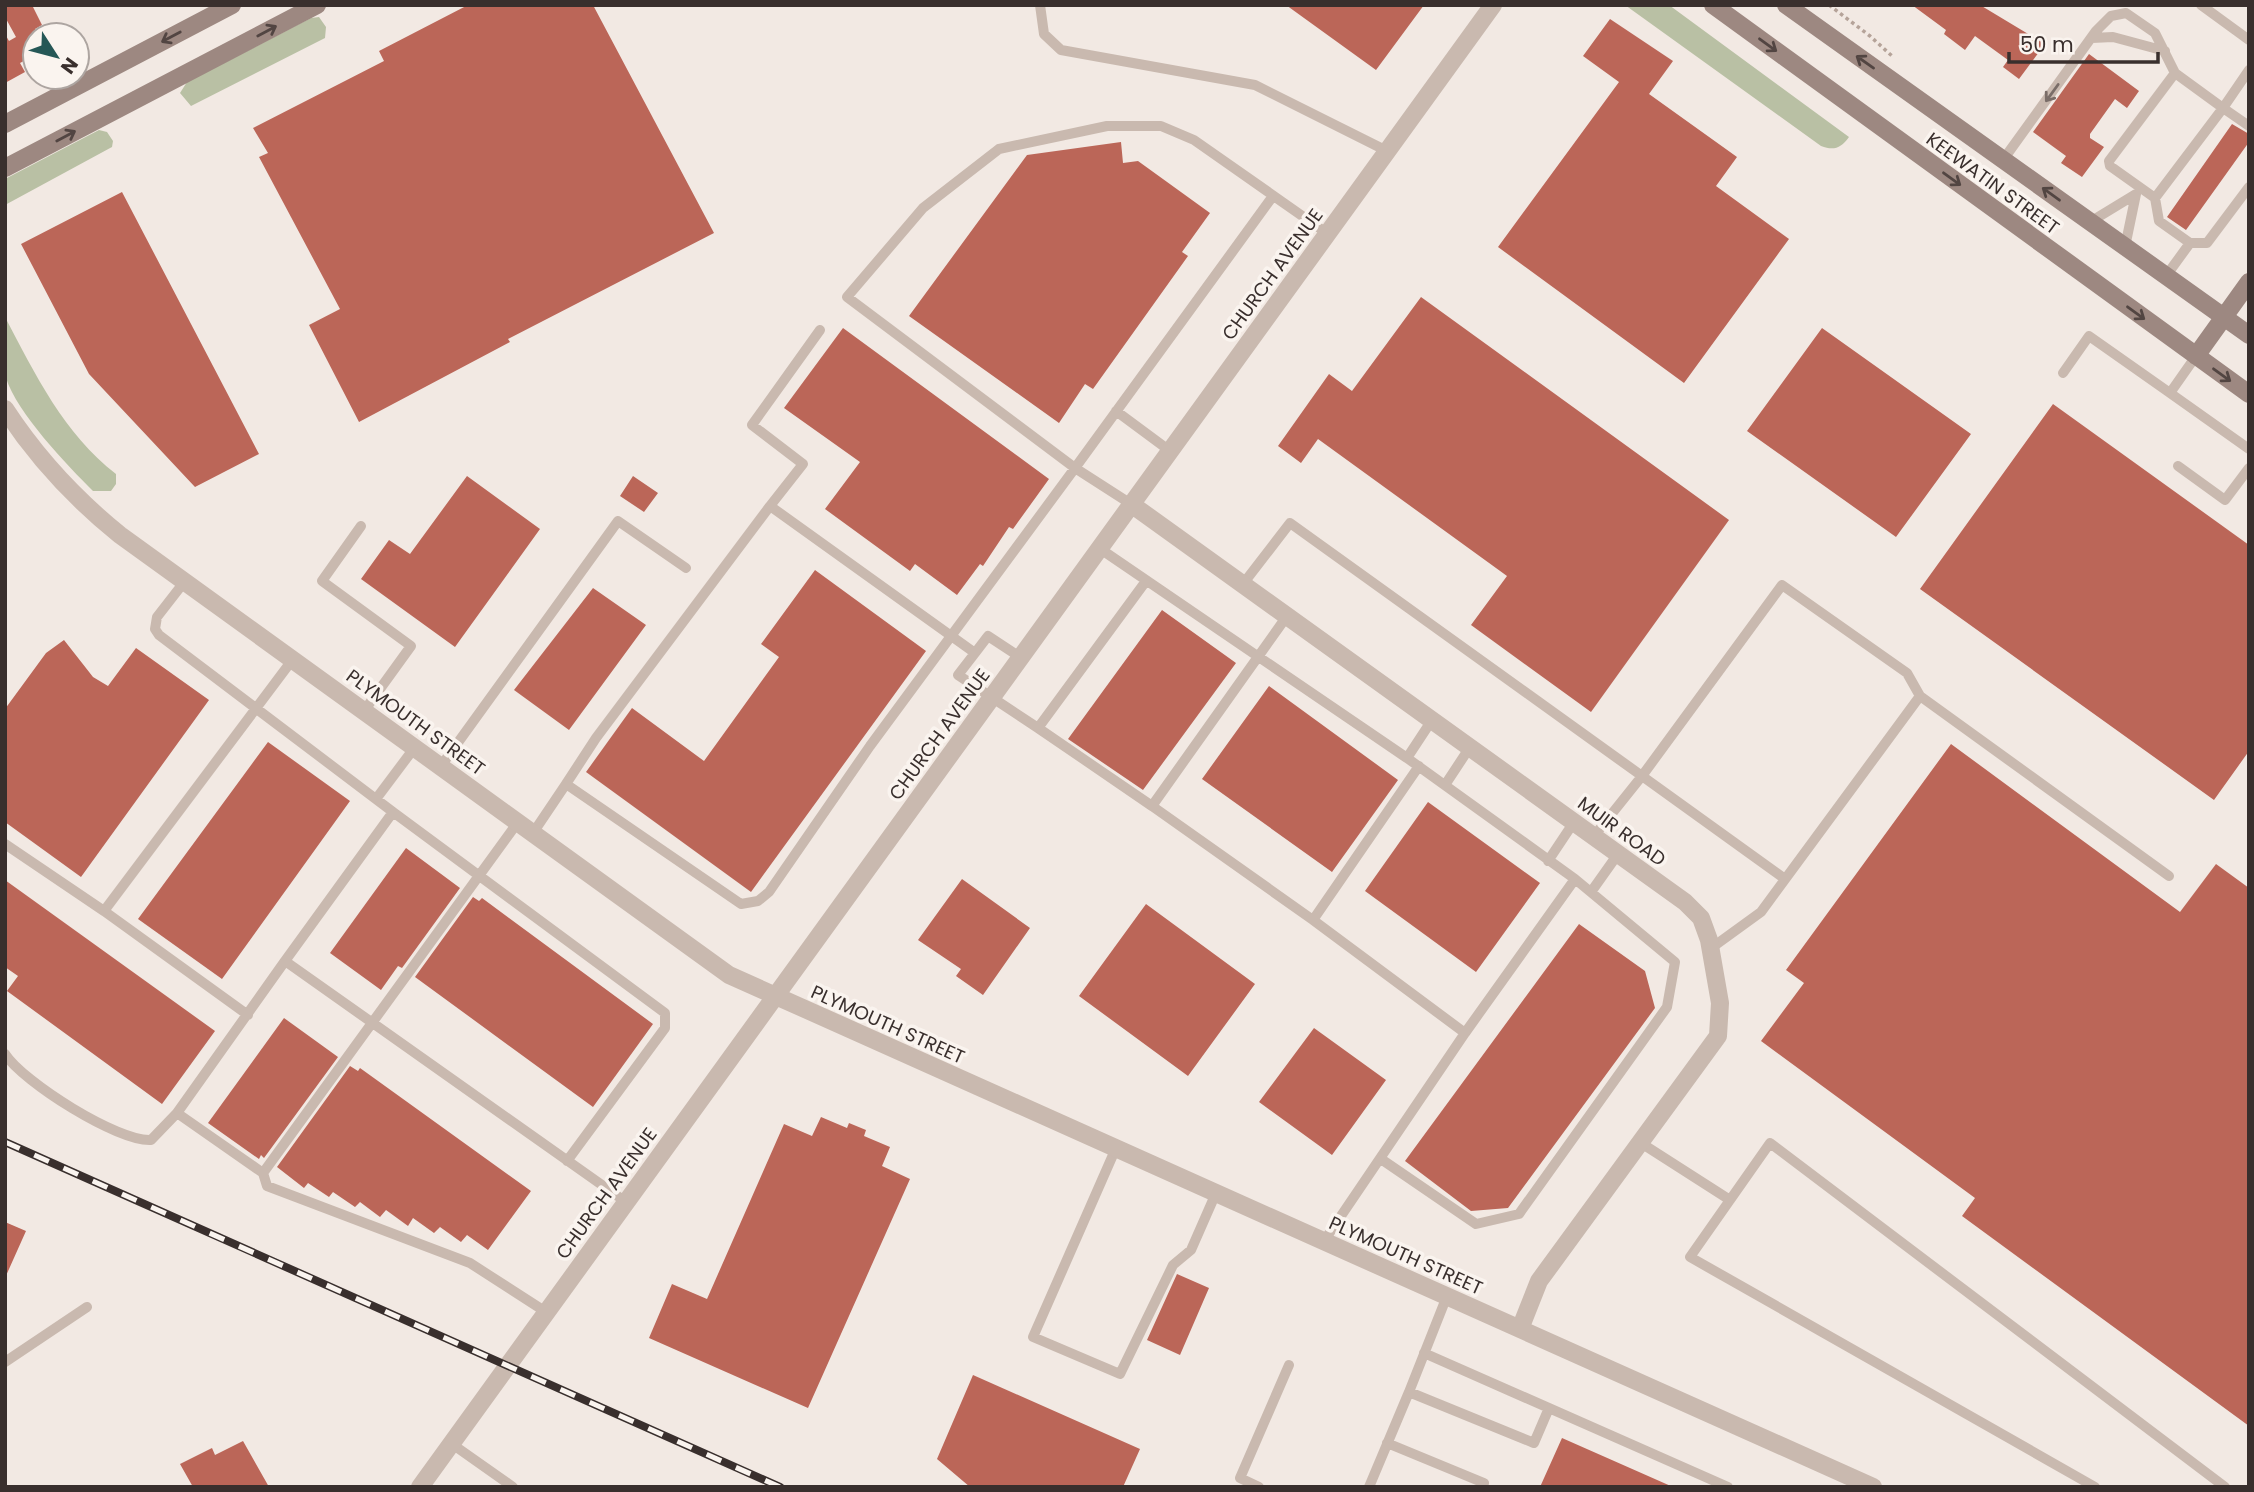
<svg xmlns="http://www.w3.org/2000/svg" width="2254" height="1492" font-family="Poppins,sans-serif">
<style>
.green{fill:#b9c0a4}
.building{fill:#bb6658}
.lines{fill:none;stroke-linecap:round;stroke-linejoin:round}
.path{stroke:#b5a399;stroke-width:3.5;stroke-dasharray:3.5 3.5;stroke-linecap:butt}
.lane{stroke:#c9b9af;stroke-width:10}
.street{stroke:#c9b9af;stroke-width:18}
.secondary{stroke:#9d8881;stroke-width:18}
.rail-casing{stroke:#392f2d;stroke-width:8}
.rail{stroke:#faf4ef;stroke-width:5;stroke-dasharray:16;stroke-linecap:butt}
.oneway{stroke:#524542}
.oneway2{stroke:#7a6d68}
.labels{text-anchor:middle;stroke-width:7;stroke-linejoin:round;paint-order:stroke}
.street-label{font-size:19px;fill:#392f2d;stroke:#faf4ef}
</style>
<rect width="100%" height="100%" fill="#f2e9e3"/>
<!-- green -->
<path class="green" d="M 1625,5 L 1669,5 L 1849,137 C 1841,148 1834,151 1821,146 Z
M 319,17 L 326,27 L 325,38 L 191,106 L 180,93 L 187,82 L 311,18 Z
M 99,130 L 107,132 L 113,141 L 112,147 L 5,205 L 5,179 Z
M 5,317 C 35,374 64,434 116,474 L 116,484 L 111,491 L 93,491 C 67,465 17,413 6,378 C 1,361 5,335 5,317 Z"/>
<!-- building -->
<path class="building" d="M 5,5 L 32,5 L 42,25 L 35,29 L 35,55 L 20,63 L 25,72 L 5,83 L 5,34 L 9,41 L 16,37 L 5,17 Z
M 468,5 L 593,5 L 714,233 L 508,339 L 510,342 L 359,422 L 309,325 L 340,309 L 259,157 L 268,153 L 253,128 L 384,61 L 379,51 Z
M 1286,5 L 1424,5 L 1376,70 Z
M 1912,5 L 1980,5 L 2045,44 L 2019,79 L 2003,67 L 2008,60 L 1975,36 L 1965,50 L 1944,34 L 1946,30 Z
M 1610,19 L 1673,61 L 1649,94 L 1737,157 L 1716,186 L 1789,239 L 1684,383 L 1498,247 L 1619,82 L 1583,56 Z
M 2089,54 L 2139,91 L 2127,108 L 2115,99 L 2090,134 L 2090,138 L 2104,147 L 2082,177 L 2061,163 L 2066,156 L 2033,132 Z
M 2232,124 L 2249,134 L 2249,142 L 2186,230 L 2167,217 Z
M 1121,142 L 1123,163 L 1138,161 L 1210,213 L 1182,252 L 1188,256 L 1093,389 L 1085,384 L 1059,423 L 909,316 L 1027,155 Z
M 122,192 L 259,454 L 195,487 L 89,374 L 21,244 Z
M 1421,297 L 1729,520 L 1591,712 L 1471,625 L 1507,576 L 1318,439 L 1301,463 L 1278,446 L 1329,374 L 1352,391 Z
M 843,328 L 1049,479 L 1013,529 L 1009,527 L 983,566 L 980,564 L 957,595 L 915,564 L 910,571 L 825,509 L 860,462 L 784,408 Z
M 1822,328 L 1971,434 L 1896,537 L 1747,431 Z
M 2053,404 L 2249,545 L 2249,751 L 2214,800 L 1920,589 Z
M 467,476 L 540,529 L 455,647 L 361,579 L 389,540 L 410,554 Z
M 633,476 L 658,493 L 644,512 L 620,496 Z
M 815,570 L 926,651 L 751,892 L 586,772 L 632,708 L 704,761 L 779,657 L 761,644 Z
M 593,588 L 646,625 L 569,730 L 514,690 Z
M 1162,610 L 1236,663 L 1143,790 L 1068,739 Z
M 64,640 L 93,677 L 108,686 L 136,648 L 209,700 L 81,877 L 5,822 L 5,709 L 46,653 Z
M 1269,686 L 1398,780 L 1332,872 L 1202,779 Z
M 268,742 L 350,801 L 222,979 L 138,919 Z
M 1951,744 L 2180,912 L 2216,864 L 2249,888 L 2249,1426 L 1962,1216 L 1975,1198 L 1761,1041 L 1804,983 L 1786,970 Z
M 1428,802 L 1540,883 L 1476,972 L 1365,891 Z
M 406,848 L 460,888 L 402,968 L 398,966 L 381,990 L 330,953 Z
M 962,879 L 1030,928 L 983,995 L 956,976 L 961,969 L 918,940 Z
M 5,880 L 215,1031 L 162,1104 L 7,991 L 18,976 L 5,967 Z
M 473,897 L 479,901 L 482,898 L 653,1024 L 593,1107 L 415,977 Z
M 1146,904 L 1255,984 L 1188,1076 L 1079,996 Z
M 1579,924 L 1645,971 L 1655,1008 L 1508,1208 L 1471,1211 L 1405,1161 Z
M 284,1018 L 338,1057 L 264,1158 L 261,1155 L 259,1159 L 208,1123 Z
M 1314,1028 L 1386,1080 L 1332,1155 L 1259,1102 Z
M 350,1066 L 358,1071 L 360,1068 L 531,1191 L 488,1250 L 467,1235 L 461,1242 L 440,1227 L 434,1233 L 413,1218 L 408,1226 L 386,1210 L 380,1217 L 360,1202 L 355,1207 L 333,1192 L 329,1197 L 308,1183 L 304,1188 L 277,1167 Z
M 821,1117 L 847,1128 L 849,1123 L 866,1130 L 864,1136 L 890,1147 L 882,1166 L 910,1179 L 808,1408 L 649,1338 L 672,1284 L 707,1299 L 784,1124 L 812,1136 Z
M 5,1222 L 26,1231 L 5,1278 Z
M 1177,1274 L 1209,1288 L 1180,1355 L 1147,1340 Z
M 973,1375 L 1140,1449 L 1123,1487 L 970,1487 L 937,1459 Z
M 1562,1438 L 1673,1487 L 1540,1487 Z
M 243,1441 L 269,1487 L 193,1487 L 180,1464 L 212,1448 L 215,1455 Z"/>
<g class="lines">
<!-- path -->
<path class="path" d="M 1829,5 L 1870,36 L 1892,56"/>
<!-- lane -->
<path class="lane" d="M 1040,5 L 1044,34 L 1061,50 L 1255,85 L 1387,151
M 2201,5 L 2249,40
M 2092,38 L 2113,37 L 2165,51
M 2249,70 L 2223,108 L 2249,126
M 2003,160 L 2096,31 L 2111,16 L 2126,13 L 2155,33 L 2175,73
M 1273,196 L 1075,468 L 847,297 L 923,208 L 999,149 L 1107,126 L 1161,126 L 1194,140 L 1328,234
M 2155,198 L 2223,108 L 2175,73 L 2109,161 L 2110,166 L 2155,198 L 2159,221 L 2190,243 L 2207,243 L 2249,187
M 2090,222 L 2136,194 L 2125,247
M 2166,276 L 2190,243
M 2196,356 L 2170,393 L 2249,449
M 2063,373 L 2089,336 L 2170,393
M 1116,411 L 1170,451
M 2178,466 L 2225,500 L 2249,468
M 770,506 L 803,464 L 752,425 L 820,330
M 361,526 L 322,581 L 411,646 L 364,711
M 1099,548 L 1407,758 L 1575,879 L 1675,962 L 1667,1007 L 1519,1214 L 1476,1224 L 1381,1159
M 185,581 L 157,617 L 155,629 L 159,635 L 393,812 L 285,961 L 626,1202
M 1243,584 L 1290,523 L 1642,776 L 1594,836
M 975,653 L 958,675 L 1038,728 L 1146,581
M 1920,696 L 2169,876
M 1038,728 L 1152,806 L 1287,616
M 1407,758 L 1432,720
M 441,766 L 618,521 L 686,568
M 566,784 L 596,738 L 770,506 L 975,653 L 988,636 L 1020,657
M 1445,785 L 1470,747
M 376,799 L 415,747
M 1152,806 L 1313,920 L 1419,766
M 393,812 L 665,1013 L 665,1028 L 567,1161
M 518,822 L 263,1173 L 267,1186 L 470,1263 L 546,1312
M 533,833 L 566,784 L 741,904 L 758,901 L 769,892 L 870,746 L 1075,468 L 1131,504
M 5,844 L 104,911 L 293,659
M 1548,861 L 1574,822
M 1591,892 L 1618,854
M 104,911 L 248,1015
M 1313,920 L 1465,1033
M 1710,949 L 1761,912 L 1920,696 L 1907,673 L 1782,585 L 1642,776 L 1785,879
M 5,1054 C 23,1082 118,1142 151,1140 L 177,1113 L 285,961
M 177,1113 L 263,1173
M 1641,1143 L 1730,1200
M 1116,1148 L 1033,1337 L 1120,1374 L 1173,1265 L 1191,1250 L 1216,1193
M 1324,1241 L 1465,1033 L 1575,879
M 1447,1296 L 1409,1392 L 1534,1443 L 1549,1408
M 1424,1353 L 1728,1487
M 5,1362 L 87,1307
M 1387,1443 L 1484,1483
M 452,1444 L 513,1487
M 1259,1487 L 1240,1478 L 1289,1365
M 1369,1487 L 1409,1392
M 2095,1487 L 1690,1257 L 1770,1143 L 2225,1487"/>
<!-- street -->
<path class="street" d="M 5,409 C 37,458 74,498 120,535 L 729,975 L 1873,1487
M 1131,504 L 1685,902 L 1701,918 L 1709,940 L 1720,1003 L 1718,1036 L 1539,1281 L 1520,1329
M 420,1487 L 1493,5"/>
<!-- secondary -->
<path class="secondary" d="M 1713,5 L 2249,394
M 1786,5 L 2249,335
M 5,124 L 232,5
M 5,168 L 317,5
M 2196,356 L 2249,282"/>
<!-- rail casing -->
<g class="rail-casing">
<path id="rail" d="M 5,1142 L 780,1487"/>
</g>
<!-- rail -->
<use href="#rail" class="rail"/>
</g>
<!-- one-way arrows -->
<defs><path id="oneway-shaft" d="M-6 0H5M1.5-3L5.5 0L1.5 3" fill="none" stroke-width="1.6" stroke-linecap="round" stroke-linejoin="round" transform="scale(1.75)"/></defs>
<g class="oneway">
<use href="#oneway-shaft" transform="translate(267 31) rotate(-28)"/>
<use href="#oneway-shaft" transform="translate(171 37) rotate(152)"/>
<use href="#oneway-shaft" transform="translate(1768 45) rotate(36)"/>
<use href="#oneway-shaft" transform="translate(1865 62) rotate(-145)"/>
<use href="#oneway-shaft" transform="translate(66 136) rotate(-28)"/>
<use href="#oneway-shaft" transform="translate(1952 179) rotate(36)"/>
<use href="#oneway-shaft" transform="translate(2051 194) rotate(-144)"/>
<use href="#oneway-shaft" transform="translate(2136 313) rotate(36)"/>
<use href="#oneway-shaft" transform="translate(2222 375) rotate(36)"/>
</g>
<use class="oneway2" href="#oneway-shaft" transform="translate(2052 93) rotate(126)"/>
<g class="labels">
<!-- street labels -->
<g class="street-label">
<text transform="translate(1993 183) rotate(36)" y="7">KEEWATIN STREET</text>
<text transform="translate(1272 274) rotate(-54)" y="7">CHURCH AVENUE</text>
<text transform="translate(416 722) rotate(36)" y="7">PLYMOUTH STREET</text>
<text transform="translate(939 734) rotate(-54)" y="7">CHURCH AVENUE</text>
<text transform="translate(1622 831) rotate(36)" y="7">MUIR ROAD</text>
<text transform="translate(888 1024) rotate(24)" y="7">PLYMOUTH STREET</text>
<text transform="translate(606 1193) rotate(-54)" y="7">CHURCH AVENUE</text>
<text transform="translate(1406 1255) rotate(24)" y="7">PLYMOUTH STREET</text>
</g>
</g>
<!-- border -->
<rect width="2254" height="1492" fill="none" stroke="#392f2d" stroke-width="14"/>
<!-- north arrow -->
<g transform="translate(56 56) rotate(126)"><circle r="33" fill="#faf4ef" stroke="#ada5a1" stroke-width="2"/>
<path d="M0-5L12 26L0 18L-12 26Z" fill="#255756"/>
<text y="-10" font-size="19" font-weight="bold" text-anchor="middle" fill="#392f2d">N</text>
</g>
<!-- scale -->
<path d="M2009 52v10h149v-10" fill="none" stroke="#392f2d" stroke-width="3.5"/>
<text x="2020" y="52" font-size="21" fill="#392f2d" stroke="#faf4ef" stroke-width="5" paint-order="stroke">50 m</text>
</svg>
